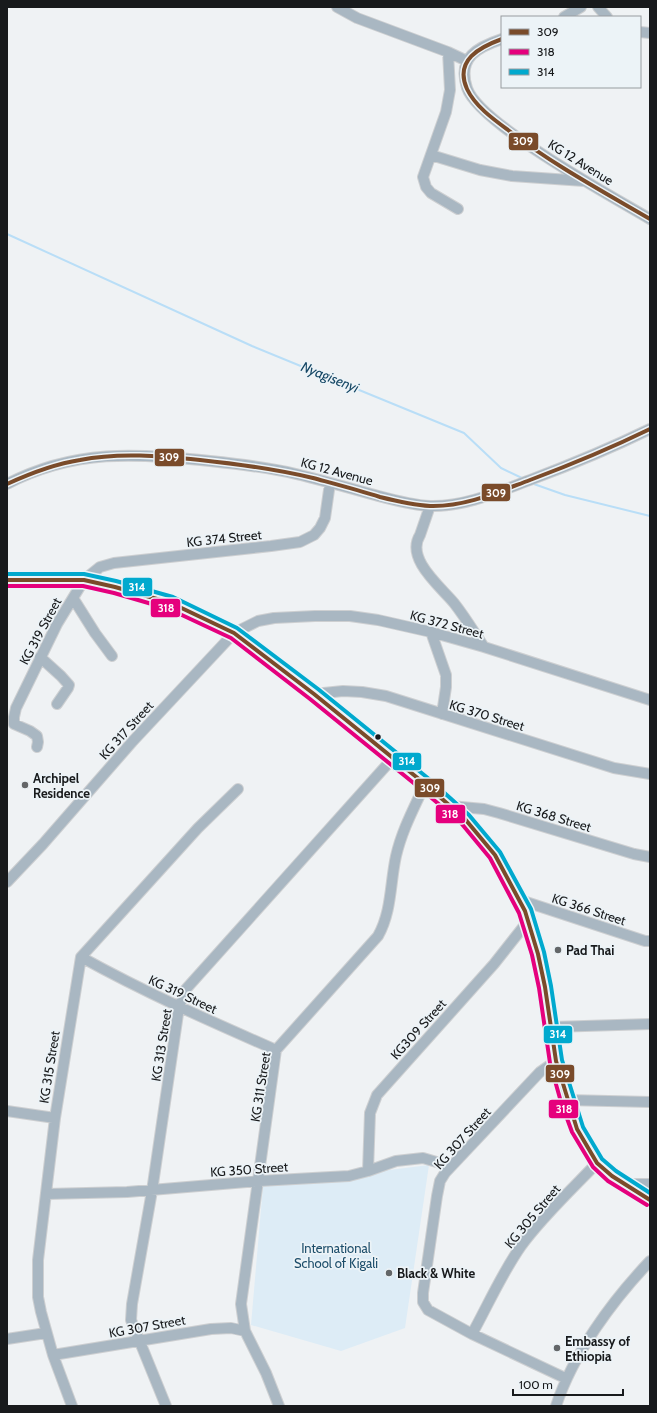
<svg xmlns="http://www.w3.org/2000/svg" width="657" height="1413" font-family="Cabin,sans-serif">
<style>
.green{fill:#ddecf6}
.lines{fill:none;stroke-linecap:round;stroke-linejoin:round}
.stream{stroke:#b9def7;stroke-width:2}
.minor-casing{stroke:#cdcfd1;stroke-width:12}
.major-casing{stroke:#cdcfd1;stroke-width:14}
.minor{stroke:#a9b7c2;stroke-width:10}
.major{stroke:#abb8c1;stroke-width:13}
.bus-1-casing{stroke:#ecf3f7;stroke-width:7}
.bus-2-casing{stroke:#ecf3f7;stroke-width:7}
.bus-3-casing{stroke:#ecf3f7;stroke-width:7}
.bus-1{stroke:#7a4b2a;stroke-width:4}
.bus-2{stroke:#e5007d;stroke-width:4}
.bus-3{stroke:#00a9ce;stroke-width:4}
.bus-dot{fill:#181a1c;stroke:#ecf3f7;stroke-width:1.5}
.poi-dot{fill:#636668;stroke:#ecf3f7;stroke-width:1.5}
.labels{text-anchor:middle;stroke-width:3.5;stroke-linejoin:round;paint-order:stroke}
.street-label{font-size:13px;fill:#181a1c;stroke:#ecf3f7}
.poi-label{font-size:13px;font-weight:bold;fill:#181a1c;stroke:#ecf3f7;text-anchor:start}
.park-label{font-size:13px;fill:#1c4d6a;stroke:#ecf3f7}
.water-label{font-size:14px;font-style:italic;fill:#144664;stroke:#ecf3f7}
.line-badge{stroke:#ecf3f7;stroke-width:1.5}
.badge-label{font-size:11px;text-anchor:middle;font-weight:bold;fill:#fff}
</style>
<rect width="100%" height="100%" fill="#eff2f4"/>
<!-- green -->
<path class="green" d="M 429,1165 L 405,1328 L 341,1351 L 251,1325 L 263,1186 Z"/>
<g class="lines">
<!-- stream -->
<path class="stream" d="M 7,234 L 252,346 L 464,433 L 501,468 L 524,479
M 531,483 L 565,495 L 650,516"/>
<!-- minor casing -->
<g class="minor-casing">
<path id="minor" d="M 337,7 L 357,18 L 448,52 L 467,61
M 598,7 L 607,17
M 564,17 L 581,7
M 640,32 L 650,33
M 502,39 C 478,47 457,57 467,88 C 479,124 613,197 650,219
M 448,52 L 450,90 L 446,112 L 423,177 L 426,187 L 431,193 L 458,209
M 431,155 L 480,170 L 512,176 L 584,181
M 7,484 C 74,449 137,453 210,461 C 239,464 268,467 296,474 C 321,480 346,487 371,494 C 390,499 410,505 430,506 C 464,507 498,492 530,480 C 570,465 611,448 650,429
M 430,506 L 420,535 C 405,559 441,587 454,603 C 465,617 474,632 484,647
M 73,598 L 95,633 L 112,656
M 431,632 L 446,675 L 446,687 L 442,714
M 40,657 L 61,676 L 69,685 L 68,688 L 57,704
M 314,694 L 343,691 L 362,692 L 386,696 L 614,768 L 650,774
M 37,747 L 38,742 L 37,736 L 30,731 L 14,724 L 14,717 L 16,708 L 57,624 L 84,580 L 100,567 L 114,563 L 271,546 L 300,542 L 314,535 L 320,528 L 325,518 L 330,483
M 450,806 L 484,809 L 499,813 L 634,854 L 650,857
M 7,882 L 43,844 L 132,742 L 234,633 L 258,621 L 274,618 L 315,616 L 350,616 L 378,620 L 431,632 L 484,647 L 650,700
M 520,900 L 645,941 L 650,941
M 81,957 C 144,992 210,1021 276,1050
M 552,1027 L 650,1024
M 556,1061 L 540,1072 L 445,1173 L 440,1181 L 437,1196 L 423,1293 L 423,1302 L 428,1310 L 472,1334 L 565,1378
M 567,1100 L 650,1102
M 7,1111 L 55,1118
M 368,1171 L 370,1113 L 377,1095 L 494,964 L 528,921
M 625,1184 L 650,1184
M 46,1194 L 127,1192 L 259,1181 L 349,1176 L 368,1171 L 396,1161 L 423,1158 L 450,1166
M 472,1334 C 488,1305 502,1273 521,1246 C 542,1217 572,1189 597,1163
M 7,1339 L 46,1333
M 53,1355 L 211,1329 L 231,1328 L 245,1331
M 72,1406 L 53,1355 L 41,1312 L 38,1297 L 38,1260 L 55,1118 L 81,957 L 198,828 L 238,789
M 166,1406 L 131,1320 L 132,1304 L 152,1191 L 179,1007 L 186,989 L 393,758
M 279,1406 L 266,1373 L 245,1331 L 241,1304 L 276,1050 L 378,936 C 392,911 390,883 396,856 C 402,830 414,808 425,784
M 556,1406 C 573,1354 612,1301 650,1261"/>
</g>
<!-- major casing -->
<g class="major-casing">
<path id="major" d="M 7,580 L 48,579 L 84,580 L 115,587 L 171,603 L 234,633 L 314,694 L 425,784 L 465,819 L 495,855 L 520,900 L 525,911 L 538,954 L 545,987 L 556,1061 L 567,1100 L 577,1129 L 585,1144 L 597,1163 L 612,1176 L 650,1200"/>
</g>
<!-- minor -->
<use href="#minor" class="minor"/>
<!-- major -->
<use href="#major" class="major"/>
<!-- bus-1 casing -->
<g class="bus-1-casing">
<path id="bus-1" d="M 502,39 C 480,47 454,60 467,89 C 475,106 493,119 508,130 C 552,164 602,191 650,219
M 7,484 C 31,473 54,464 80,460 C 119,452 161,456 200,460 C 238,464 275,469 313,478 C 335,484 358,490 380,497 C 396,501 413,505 430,506 C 465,507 498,492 530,480 C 570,465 611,448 650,429
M 7,580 L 84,580 L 115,587 L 171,603 L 234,633 L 314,694 L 425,784 L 465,819 L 495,855 L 525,911 L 538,954 L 545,987 L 556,1061 L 577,1129 L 597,1163 L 612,1176 L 650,1200"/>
</g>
<!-- bus-2 casing -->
<g class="bus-2-casing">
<path id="bus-2" d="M 7,586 L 83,586 L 114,593 L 169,609 L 231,638 L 310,699 L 421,789 L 461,823 L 490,858 L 519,913 L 532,955 L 539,988 L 550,1063 L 561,1102 L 572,1132 L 593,1167 L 608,1181 L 647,1205"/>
</g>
<!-- bus-3 casing -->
<g class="bus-3-casing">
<path id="bus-3" d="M 7,574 L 84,574 L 116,581 L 173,597 L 237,628 L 318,689 L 429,779 L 469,815 L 500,852 L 531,909 L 544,952 L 551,986 L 562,1060 L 583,1127 L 602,1159 L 616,1171 L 650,1193"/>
</g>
<!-- bus-1 -->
<use href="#bus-1" class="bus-1"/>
<!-- bus-2 -->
<use href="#bus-2" class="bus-2"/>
<!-- bus-3 -->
<use href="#bus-3" class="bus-3"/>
</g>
<!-- markers -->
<circle class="bus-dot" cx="378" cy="737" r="3.5"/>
<g class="poi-dot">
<circle cx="25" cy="785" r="4"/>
<circle cx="558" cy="950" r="4"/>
<circle cx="389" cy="1273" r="4"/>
<circle cx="557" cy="1348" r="4"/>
</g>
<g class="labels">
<!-- street labels -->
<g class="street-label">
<text transform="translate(581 162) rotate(32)" y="5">KG 12 Avenue</text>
<text transform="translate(337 471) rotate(15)" y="5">KG 12 Avenue</text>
<text transform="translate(224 538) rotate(-6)" y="5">KG 374 Street</text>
<text transform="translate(447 624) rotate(15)" y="5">KG 372 Street</text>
<text transform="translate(40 631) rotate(-62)" y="5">KG 319 Street</text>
<text transform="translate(487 715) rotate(17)" y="5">KG 370 Street</text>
<text transform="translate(126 730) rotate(-48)" y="5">KG 317 Street</text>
<text transform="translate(554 816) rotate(17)" y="5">KG 368 Street</text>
<text transform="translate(589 909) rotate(18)" y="5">KG 366 Street</text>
<text transform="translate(183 994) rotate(25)" y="5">KG 319 Street</text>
<text transform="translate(418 1029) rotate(-48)" y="5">KG309 Street</text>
<text transform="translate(161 1045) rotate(-81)" y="5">KG 313 Street</text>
<text transform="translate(49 1067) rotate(-81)" y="5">KG 315 Street</text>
<text transform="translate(260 1087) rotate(-81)" y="5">KG 311 Street</text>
<text transform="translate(462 1138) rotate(-48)" y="5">KG 307 Street</text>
<text transform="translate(249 1169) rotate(-4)" y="5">KG 350 Street</text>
<text transform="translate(532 1216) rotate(-50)" y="5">KG 305 Street</text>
<text transform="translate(147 1326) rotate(-10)" y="5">KG 307 Street</text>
</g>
<!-- poi labels -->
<g class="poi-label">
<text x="33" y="783">Archipel<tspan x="33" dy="15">Residence</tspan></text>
<text x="566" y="955">Pad Thai</text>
<text x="397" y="1278">Black &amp; White</text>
<text x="565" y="1346">Embassy of<tspan x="565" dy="15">Ethiopia</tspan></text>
</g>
<!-- park labels -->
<g class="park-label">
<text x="336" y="1253">International<tspan x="336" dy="15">School of Kigali</tspan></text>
</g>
<!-- water labels -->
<g class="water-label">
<text transform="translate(330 377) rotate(22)" y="5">Nyagisenyi</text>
</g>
</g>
<g class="line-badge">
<rect x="508" y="132" width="31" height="19" rx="4" fill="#7a4b2a"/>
<rect x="154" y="448" width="31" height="19" rx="4" fill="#7a4b2a"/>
<rect x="481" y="483" width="30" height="19" rx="4" fill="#7a4b2a"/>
<rect x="122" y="577" width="31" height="20" rx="4" fill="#00a9ce"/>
<rect x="150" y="598" width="31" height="20" rx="4" fill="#e5007d"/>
<rect x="392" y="752" width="30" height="19" rx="4" fill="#00a9ce"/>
<rect x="414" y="778" width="31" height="20" rx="4" fill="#7a4b2a"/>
<rect x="435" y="804" width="31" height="20" rx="4" fill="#e5007d"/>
<rect x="543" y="1025" width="30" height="19" rx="4" fill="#00a9ce"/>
<rect x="545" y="1064" width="30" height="19" rx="4" fill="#7a4b2a"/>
<rect x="548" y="1099" width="31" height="20" rx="4" fill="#e5007d"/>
</g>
<g class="badge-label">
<text x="523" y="145">309</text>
<text x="169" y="461">309</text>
<text x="496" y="497">309</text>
<text x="137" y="591">314</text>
<text x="166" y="612">318</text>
<text x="407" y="765">314</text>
<text x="430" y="792">309</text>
<text x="450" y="818">318</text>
<text x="558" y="1038">314</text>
<text x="560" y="1078">309</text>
<text x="564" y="1113">318</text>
</g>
<!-- border -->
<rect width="657" height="1413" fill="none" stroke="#181a1c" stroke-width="16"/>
<!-- legend -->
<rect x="501" y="16" width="140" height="72" fill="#ecf3f7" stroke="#979c9f"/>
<rect x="509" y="29" width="20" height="6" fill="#7a4b2a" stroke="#979c9f"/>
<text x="537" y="36" font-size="12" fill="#181a1c">309</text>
<rect x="509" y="49" width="20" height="6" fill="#e5007d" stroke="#979c9f"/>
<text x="537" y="56" font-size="12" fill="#181a1c">318</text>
<rect x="509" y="69" width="20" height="6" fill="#00a9ce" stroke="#979c9f"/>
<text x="537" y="76" font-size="12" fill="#181a1c">314</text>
<!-- scale -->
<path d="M513 1389v6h110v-6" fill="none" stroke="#181a1c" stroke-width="2"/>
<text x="519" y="1389" font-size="12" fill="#181a1c" stroke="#ecf3f7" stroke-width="3" paint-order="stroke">100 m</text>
</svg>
